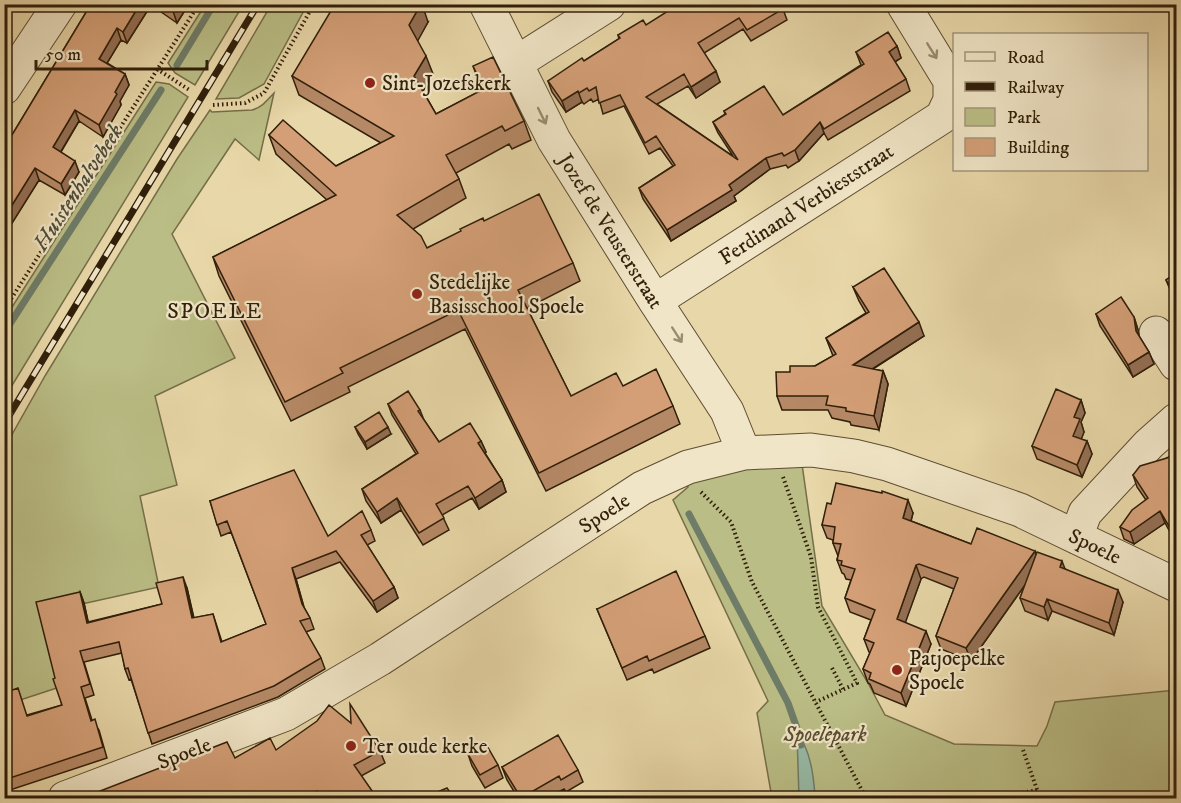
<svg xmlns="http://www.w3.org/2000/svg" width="1181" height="803" font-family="'IM FELL DW Pica',serif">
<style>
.green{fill:#babd85;stroke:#756e48;stroke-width:1.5}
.water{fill:#97baa6;stroke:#6e7c68;stroke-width:1.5}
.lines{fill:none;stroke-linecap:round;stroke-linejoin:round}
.stream{stroke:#6e7c68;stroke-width:7}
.minor-casing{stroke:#5e4d32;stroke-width:35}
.path{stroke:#301f0a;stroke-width:4;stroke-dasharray:1.5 3;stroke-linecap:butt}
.minor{stroke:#f0e5c6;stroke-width:33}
.rail-casing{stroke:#301f0a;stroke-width:7}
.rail{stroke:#f0e5c6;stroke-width:4.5;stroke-dasharray:14;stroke-linecap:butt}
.wall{fill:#b68966;stroke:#301f0a;stroke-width:1.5}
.shaded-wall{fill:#946f53;stroke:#301f0a;stroke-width:1.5}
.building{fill:#d49f77;stroke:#301f0a;stroke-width:1.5}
.oneway{stroke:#9a8c71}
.poi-dot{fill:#8f2418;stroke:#f0e5c6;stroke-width:2}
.labels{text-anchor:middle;stroke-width:4.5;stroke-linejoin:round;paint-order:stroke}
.poi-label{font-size:21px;fill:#301f0a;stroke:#f0e5c6;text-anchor:start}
.street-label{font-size:21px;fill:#301f0a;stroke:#f0e5c6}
.park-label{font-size:21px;font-style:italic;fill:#594e2f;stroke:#f0e5c6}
.water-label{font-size:22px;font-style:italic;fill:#4f4e39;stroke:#f0e5c6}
.neighbourhood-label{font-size:22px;letter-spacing:1.5px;fill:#301f0a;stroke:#f0e5c6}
</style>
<rect width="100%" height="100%" fill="#e8d7a8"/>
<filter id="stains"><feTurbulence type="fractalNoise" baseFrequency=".00333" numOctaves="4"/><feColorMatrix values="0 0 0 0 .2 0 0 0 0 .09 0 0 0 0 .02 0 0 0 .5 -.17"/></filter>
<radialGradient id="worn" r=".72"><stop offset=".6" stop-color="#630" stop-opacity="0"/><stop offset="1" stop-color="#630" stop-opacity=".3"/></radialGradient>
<!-- green -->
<path class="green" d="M 205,5 L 243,5 L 195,85 L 175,73 L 168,63 Z
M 271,5 L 307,5 L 264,84 L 239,98 L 216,99 Z
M 156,82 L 169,84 L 188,97 L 5,397 L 5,318 Z
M 274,93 L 259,160 L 235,139 L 172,234 L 235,358 L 155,396 L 177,485 L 140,496 L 159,587 L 41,613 L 75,682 L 5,705 L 5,447 L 45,376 L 177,159 L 210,110 L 212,112 L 252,110 C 263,107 267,100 274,93 Z
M 802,464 L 822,606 L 868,683 L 885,715 L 954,744 L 1037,746 L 1047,726 L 1055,702 L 1176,690 L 1176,798 L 772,798 L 757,713 L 768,701 L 673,500 L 688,487 L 685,480 L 712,472 Z"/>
<!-- water -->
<path class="water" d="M 797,734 C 811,749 814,778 815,798 L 799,798 Z"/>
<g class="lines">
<!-- stream -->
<path class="stream" d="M 177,65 L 214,4
M 4,333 L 161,90
M 689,514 L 788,703 L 800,737 L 801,745"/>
<!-- minor casing -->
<g class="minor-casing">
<path id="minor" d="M 486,4 L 554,140 L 655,301 L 727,411 L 744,453
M 516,63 L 609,4
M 4,88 L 60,4
M 655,301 L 942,117 L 950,100 L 950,81 L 903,4
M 1156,333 L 1176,364
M 1076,537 L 1085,513 L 1149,444 L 1176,420
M 65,798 L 286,714 L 380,659 L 642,488 L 688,467 L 744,453 L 811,450 L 854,456 L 887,464 L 1020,510 L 1176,585"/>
</g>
<!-- path -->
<path class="path" d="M 157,69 L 191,91
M 213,105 L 245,103 L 264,93 L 314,4
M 4,310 L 199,4
M 783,477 L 811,557 L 818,607 L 857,683 L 816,702
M 701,492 L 731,522 L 752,582 L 866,798
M 832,668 L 843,689
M 1023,750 L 1040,798
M 996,798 L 1037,790"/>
<!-- minor -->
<use href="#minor" class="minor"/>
<!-- rail casing -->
<g class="rail-casing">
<path id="rail" d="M 4,424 L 258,4"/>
</g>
<!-- rail -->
<use href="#rail" class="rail"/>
</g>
<!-- wall -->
<path class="wall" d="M 91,4 L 189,4 L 177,23 L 151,5 L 127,43 L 121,40 L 107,63 L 125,74 L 129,85 L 120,101 L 121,105 L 103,137 L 79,121 L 61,152 L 79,172 L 65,195 L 39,180 L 4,236 L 4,144 L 6,145 Z
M 783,9 L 787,20 L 751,41 L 743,29 L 704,53 L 720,82 L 696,98 L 688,86 L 657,104 L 733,156 L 718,133 L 713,122 L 725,114 L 724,111 L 783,115 L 861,65 L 856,52 L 897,46 L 901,58 L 895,62 L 906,79 L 910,91 L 828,140 L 824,133 L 799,161 L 788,168 L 786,165 L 770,169 L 734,196 L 736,201 L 671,241 L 643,199 L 639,188 L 673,166 L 660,148 L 649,154 L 624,106 L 603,114 L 599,99 L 593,102 L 591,99 L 584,104 L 582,102 L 566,112 L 552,92 L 548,81 L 584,61 L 619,39 L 618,35 L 646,25 Z
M 428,22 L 417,41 L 433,74 L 423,91 L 436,114 L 482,90 L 473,66 L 524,121 L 531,140 L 512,149 L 509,144 L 456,173 L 459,179 L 466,198 L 413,229 L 427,248 L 484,221 L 573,263 L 580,281 L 527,308 L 571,396 L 623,386 L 673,406 L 680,424 L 546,491 L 465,329 L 348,387 L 350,392 L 291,421 L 219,276 L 213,257 L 327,200 L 276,154 L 269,135 L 336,166 L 381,143 L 299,95 L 292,76 Z
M 1176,273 L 1176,301 L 1171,292 L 1166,280 Z
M 853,287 L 924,336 L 873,369 L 883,371 L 888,384 L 879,430 L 851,425 L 850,422 L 832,418 L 828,410 L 782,410 L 777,396 L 790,372 L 815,366 L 833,356 L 826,338 L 866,313 L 859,301 Z
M 1096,314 L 1134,317 L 1138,330 L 1139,336 L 1149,352 L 1154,364 L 1133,377 L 1100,326 Z
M 1081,400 L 1085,413 L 1081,422 L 1084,432 L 1081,439 L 1087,441 L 1092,454 L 1082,477 L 1037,459 L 1032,446 Z
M 388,404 L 420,410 L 424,420 L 439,442 L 481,441 L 486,452 L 485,453 L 502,480 L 506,492 L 479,509 L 472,498 L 442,515 L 449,530 L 423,545 L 401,510 L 381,523 L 366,501 L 362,489 L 416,454 L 392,415 Z
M 355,427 L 391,434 L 367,449 L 358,434 Z
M 1176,452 L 1176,543 L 1165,523 L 1134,544 L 1124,539 L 1120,527 L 1146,500 L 1137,487 L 1133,475 L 1167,458 Z
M 210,501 L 328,536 L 371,530 L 375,541 L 367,545 L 394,587 L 398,598 L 377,612 L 340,562 L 296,579 L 304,607 L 310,618 L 314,629 L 306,632 L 321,658 L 325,669 L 278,697 L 152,744 L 131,679 L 129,680 L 125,669 L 122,653 L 84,662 L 94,695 L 85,698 L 92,720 L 99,730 L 107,758 L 4,792 L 4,693 L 27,715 L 62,705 L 55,678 L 80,592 L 84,603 L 88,622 L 162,604 L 187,588 L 194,618 L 213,614 L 222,642 L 266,624 L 231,532 L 221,536 Z
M 831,504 L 913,513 L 911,521 L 971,544 L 1036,555 L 1065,569 L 1123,602 L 1114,635 L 1052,611 L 1048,620 L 1025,611 L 1020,598 L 1025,585 L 971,661 L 941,649 L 936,636 L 954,589 L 924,577 L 921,579 L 905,622 L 931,644 L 906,706 L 874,693 L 870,684 L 868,683 L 863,669 L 870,653 L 869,652 L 864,639 L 871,620 L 850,612 L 845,598 L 851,580 L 846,579 L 844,574 L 842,573 L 837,560 L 838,556 L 833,543 L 833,540 L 827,538 L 822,525 Z
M 597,609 L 705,636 L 710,648 L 654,673 L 652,669 L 627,680 Z
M 276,750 L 380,751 L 385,763 L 361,776 L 377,798 L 82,798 L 235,758 Z
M 468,754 L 498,765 L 503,778 L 485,788 L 472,766 Z
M 502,767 L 578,770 L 583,782 L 566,792 L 564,789 L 547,798 L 518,798 L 507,780 Z"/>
<!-- shaded-wall -->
<path class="shaded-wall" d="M 140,4 L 150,4 L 151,5 L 127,43 L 123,32 Z
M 177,4 L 189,4 L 177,23 L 173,11 Z
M 421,4 L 422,4 L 428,22 L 416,44 L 409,25 Z
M 117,28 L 121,40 L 103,70 L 99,59 Z
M 897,46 L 901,58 L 893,63 L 889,52 Z
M 426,56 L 433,74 L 421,94 L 414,76 Z
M 716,71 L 720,82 L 696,98 L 691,87 Z
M 125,74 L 129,85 L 120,101 L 121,105 L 103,137 L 99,125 L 115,92 Z
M 578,91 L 582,102 L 566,112 L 562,101 Z
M 75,110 L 79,121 L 57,158 L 53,147 Z
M 820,122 L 824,133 L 799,161 L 795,150 Z
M 766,158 L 770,169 L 734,196 L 736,201 L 671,241 L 667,230 Z
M 75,161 L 79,172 L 65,195 L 61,184 Z
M 35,168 L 39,180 L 4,236 L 4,218 Z
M 1134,317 L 1138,330 L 1140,343 L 1136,331 Z
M 919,322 L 924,336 L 858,378 L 853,365 Z
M 1149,352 L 1154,364 L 1133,377 L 1128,365 Z
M 883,371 L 888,384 L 879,430 L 874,416 Z
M 1081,400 L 1085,413 L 1081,422 L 1084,432 L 1078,448 L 1073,436 L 1074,417 Z
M 388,427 L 391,434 L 367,449 L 365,442 Z
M 481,441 L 486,452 L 483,454 L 478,443 Z
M 1087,441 L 1092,454 L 1082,477 L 1077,465 Z
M 502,480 L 506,492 L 479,509 L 475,498 Z
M 397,498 L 401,510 L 381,523 L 377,512 Z
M 908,500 L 913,513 L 908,532 L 903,518 Z
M 1160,511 L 1165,523 L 1134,544 L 1130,532 Z
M 1035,551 L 1039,565 L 971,661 L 966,648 Z
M 1062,561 L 1067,574 L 1060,567 Z
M 916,565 L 921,579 L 902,632 L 897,619 Z
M 292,568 L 296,579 L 306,615 L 302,604 Z
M 183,577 L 187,588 L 196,629 L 192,618 Z
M 394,587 L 398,598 L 377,612 L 373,601 Z
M 1118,590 L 1123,602 L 1114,635 L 1109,623 Z
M 80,592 L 84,603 L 91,634 L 87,623 Z
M 1047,599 L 1052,611 L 1048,620 L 1044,607 Z
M 926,631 L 931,644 L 906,706 L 901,693 Z"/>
<!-- building -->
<path class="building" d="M 91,4 L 140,4 L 123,32 L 117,28 L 99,59 L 125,74 L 115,92 L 117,94 L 99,125 L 75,110 L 53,147 L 75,161 L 61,184 L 35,168 L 4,218 L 4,144 L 6,145 Z
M 163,4 L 177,4 L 173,11 Z
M 335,4 L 421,4 L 409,25 L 426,56 L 414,76 L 436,114 L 484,89 L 473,66 L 493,57 L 524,121 L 505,131 L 502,126 L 446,155 L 459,179 L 397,215 L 421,236 L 427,248 L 461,231 L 460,229 L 483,218 L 484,221 L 539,194 L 573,263 L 518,290 L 571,396 L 616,373 L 623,386 L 656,369 L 673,406 L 539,473 L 458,310 L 340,368 L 343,373 L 285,402 L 213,257 L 336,195 L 269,135 L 283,120 L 336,166 L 394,136 L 292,76 Z
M 679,4 L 780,4 L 783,9 L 747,30 L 739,18 L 698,43 L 716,71 L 691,87 L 684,74 L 646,97 L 738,160 L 713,122 L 726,114 L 724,111 L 764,86 L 783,115 L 864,64 L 856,52 L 888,32 L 897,46 L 889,52 L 906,79 L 824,129 L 820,122 L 795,150 L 784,156 L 782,153 L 766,158 L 729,185 L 732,190 L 667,230 L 639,188 L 675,165 L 656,136 L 645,143 L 620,95 L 599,103 L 596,87 L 589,91 L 587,88 L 579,93 L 578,91 L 562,101 L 548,81 L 582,58 L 584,61 L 620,38 L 618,35 L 643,20 L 646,25 Z
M 884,268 L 919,322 L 853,365 L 883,371 L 874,416 L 846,411 L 846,408 L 826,405 L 828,396 L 777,396 L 776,372 L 790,372 L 790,366 L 815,366 L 836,354 L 826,338 L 869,312 L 853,287 Z
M 1176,273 L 1176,296 L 1166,280 Z
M 1121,297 L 1134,317 L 1136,331 L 1149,352 L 1128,365 L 1096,314 Z
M 1056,389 L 1081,400 L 1074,417 L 1080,419 L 1073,436 L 1087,441 L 1077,465 L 1032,446 Z
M 408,391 L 420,410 L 418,411 L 439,442 L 470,423 L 481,441 L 478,443 L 502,480 L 475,498 L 468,486 L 436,504 L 444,518 L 419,533 L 397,498 L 377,512 L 362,489 L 418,453 L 388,404 Z
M 379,412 L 388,427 L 365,442 L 355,427 Z
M 1176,452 L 1176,538 L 1160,511 L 1130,532 L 1120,527 L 1132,510 L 1148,498 L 1133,475 L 1140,466 L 1167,458 Z
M 294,470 L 328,536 L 362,511 L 371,530 L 361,535 L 394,587 L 373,601 L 336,551 L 292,568 L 302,604 L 310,618 L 300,621 L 321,658 L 274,686 L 148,733 L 128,668 L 125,669 L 119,642 L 80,651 L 90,684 L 81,687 L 91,721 L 95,719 L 103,747 L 4,780 L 4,693 L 18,688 L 27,716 L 62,705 L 53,679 L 55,678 L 36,602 L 80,592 L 87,623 L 162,604 L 156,583 L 183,577 L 192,618 L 213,614 L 221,642 L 266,624 L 227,521 L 217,525 L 210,501 Z
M 836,483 L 882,493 L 882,491 L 908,500 L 903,518 L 971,544 L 977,528 L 1035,551 L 966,648 L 936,636 L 958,578 L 919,564 L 916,565 L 897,619 L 926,631 L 901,693 L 869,679 L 871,673 L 863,669 L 874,643 L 864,639 L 875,610 L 845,598 L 855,569 L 841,565 L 842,561 L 837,560 L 841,544 L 833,543 L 835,527 L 822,525 L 827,503 L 831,504 Z
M 1037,552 L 1062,561 L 1060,567 L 1118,590 L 1109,623 L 1047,599 L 1044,607 L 1020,598 Z
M 676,571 L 705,636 L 649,661 L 647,656 L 622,668 L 597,609 Z
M 350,704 L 380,751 L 354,765 L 377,798 L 322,798 L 317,791 L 303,798 L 82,798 L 227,742 L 235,758 L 270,738 L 276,750 L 317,721 L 329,705 L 351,723 Z
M 558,735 L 578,770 L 561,780 L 559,776 L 521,798 L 502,767 Z
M 486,744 L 498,765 L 480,775 L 468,754 Z
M 447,788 L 454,798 L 423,798 Z"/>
<!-- one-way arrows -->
<defs><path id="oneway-shaft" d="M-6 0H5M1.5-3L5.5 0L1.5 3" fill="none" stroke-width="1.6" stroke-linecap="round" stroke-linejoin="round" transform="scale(1.5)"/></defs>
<g class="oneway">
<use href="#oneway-shaft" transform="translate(932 51) rotate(58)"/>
<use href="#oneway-shaft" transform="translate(542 116) rotate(64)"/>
<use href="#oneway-shaft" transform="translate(677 335) rotate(57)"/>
</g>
<!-- markers -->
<g class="poi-dot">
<circle cx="370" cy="83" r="6"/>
<circle cx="417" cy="294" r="6"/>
<circle cx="897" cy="670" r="6"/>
<circle cx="351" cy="746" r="6"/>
</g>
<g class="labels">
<!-- poi labels -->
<g class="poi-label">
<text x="382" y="90">Sint-Jozefskerk</text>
<text x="429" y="289">Stedelijke<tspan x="429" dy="24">Basisschool Spoele</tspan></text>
<text x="909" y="665">Patjoepelke<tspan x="909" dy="24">Spoele</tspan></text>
<text x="363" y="753">Ter oude kerke</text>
</g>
<!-- street labels -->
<g class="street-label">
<text transform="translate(806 204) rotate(-33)" y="7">Ferdinand Verbieststraat</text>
<text transform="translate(611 231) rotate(58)" y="7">Jozef de Veusterstraat</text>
<text transform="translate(604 513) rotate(-33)" y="7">Spoele</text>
<text transform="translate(1095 546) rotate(26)" y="7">Spoele</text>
<text transform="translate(184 753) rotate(-21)" y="7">Spoele</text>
</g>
<!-- park labels -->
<g class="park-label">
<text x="825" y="741">Spoelepark</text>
</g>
<!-- water labels -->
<g class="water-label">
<text transform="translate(77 187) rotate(-57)" y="8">Huistenhalvebeek</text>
</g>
<!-- neighbourhood labels -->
<g class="neighbourhood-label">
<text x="215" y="318">SPOELE</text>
</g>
</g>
<!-- margin -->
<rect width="1181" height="803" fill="none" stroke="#e8d7a8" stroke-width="24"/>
<rect x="6" y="6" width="1169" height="791" fill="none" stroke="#301f0a" stroke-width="3"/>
<rect x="12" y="12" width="1157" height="779" fill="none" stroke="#301f0a" stroke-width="1.5"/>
<!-- legend -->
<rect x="953" y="33" width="195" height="138" fill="#f0e5c6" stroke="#a3967b" stroke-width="1.5"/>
<rect x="965" y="52" width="30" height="9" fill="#f0e5c6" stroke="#a3967b" stroke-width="1.5"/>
<text x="1007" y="63" font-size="18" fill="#301f0a">Road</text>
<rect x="965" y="82" width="30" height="9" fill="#301f0a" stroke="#a3967b" stroke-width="1.5"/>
<text x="1007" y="93" font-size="18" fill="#301f0a">Railway</text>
<rect x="965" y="108" width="30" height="18" fill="#babd85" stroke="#a3967b" stroke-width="1.5"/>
<text x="1007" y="123" font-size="18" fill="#301f0a">Park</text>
<rect x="965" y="138" width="30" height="18" fill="#d49f77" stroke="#a3967b" stroke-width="1.5"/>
<text x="1007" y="153" font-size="18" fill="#301f0a">Building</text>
<!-- scale -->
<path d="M36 60v9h171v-9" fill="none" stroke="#301f0a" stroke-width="3"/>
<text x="45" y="60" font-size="18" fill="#301f0a" stroke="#f0e5c6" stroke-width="4.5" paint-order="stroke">50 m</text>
<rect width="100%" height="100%" filter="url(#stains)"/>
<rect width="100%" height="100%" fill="url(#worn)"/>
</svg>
